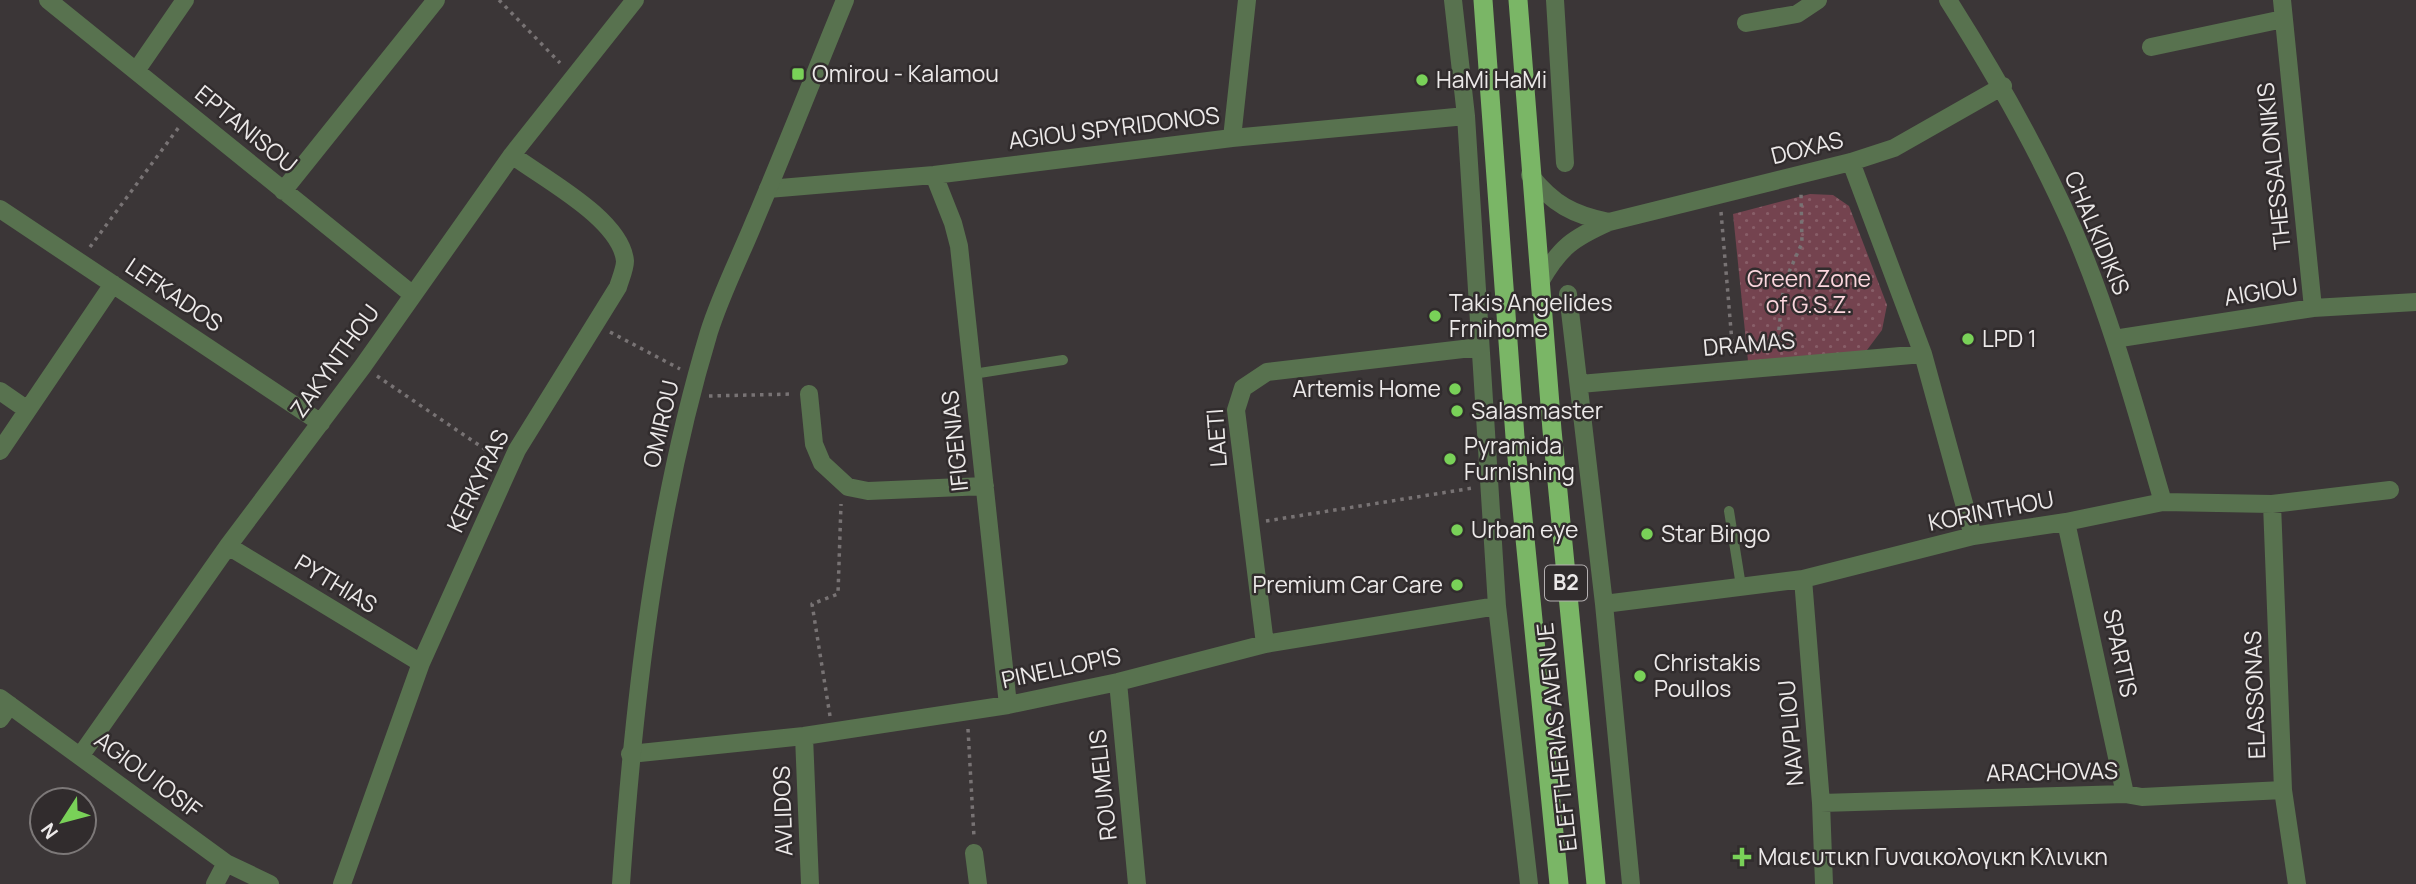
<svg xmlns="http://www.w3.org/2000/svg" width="2416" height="884" font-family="Manrope,sans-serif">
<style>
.grass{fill:url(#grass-dots)}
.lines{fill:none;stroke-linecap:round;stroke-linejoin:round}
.path{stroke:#787374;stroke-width:3.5;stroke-dasharray:3.5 5;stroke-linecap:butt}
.service{stroke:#58724f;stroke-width:10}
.minor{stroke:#58724f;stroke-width:18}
.tertiary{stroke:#58724f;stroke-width:18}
.trunk{stroke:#7ab666;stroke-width:19}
.poi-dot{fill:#79d158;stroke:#312c2d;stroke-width:2.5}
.labels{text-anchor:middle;stroke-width:5;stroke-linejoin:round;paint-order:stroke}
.shield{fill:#312c2d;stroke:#b4b0b1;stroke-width:2}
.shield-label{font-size:21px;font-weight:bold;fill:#ece9e9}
.poi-label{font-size:23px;fill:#ece9e9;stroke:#312c2d;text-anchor:start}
.street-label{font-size:23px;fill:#ece9e9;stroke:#312c2d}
.park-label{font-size:23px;fill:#fbd6dd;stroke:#312c2d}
</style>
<defs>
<pattern id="grass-dots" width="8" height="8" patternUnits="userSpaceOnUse" patternTransform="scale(1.75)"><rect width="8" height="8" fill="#74434f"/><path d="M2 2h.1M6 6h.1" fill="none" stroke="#885e68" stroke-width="1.8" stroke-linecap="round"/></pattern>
</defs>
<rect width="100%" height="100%" fill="#3b3637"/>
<!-- grass -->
<path class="grass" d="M 1810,194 L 1833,195 L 1849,206 L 1887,305 L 1882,330 L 1867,350 L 1839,359 L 1748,361 L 1733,214 Z"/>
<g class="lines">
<!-- path -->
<path class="path" d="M 499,0 L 560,63
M 1721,212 L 1733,354
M 90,247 L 179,127
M 610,332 L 680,369
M 1777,347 L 1784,283 L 1802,243 L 1801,194
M 377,376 L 495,456
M 709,396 L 793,394
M 1266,521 L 1473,488
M 830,716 L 812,604 L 838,594 L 841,504
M 968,729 L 974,837"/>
<!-- service -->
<path class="service" d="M 973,374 L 1063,360
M 1729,511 L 1741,586"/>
<!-- minor -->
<path class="minor" d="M 48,0 L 413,295
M 1453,0 L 1466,116 L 1497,606 L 1529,884
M 1555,0 L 1565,163
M 1948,0 C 1995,74 2038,149 2073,229 C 2111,317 2136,410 2163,502
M 2282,0 L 2313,308
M 1746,23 L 1797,14 L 1818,0
M 2151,47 L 2283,19
M 136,71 L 185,0
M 1232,138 L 1247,0
M 1851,162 L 1923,354 L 1973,536
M 934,175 L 953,223 L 959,246 L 1008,705
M 1530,175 C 1553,204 1573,215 1609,222
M 768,189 L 934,175 L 1232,138 L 1466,116
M 283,191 L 436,0
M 0,209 L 321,423
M 1540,282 C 1560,247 1573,238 1609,222 L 1851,162 L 1894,148 L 2003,86
M 1568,294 L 1604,604 L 1631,884
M 2114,339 L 2313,308 L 2416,302
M 1580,384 L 1923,354
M 0,391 L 26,409
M 809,394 L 814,444 L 822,463 L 848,487 L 868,491 L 985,486
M 0,451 L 113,284
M 2272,504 L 2283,790 L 2297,884
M 2066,522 L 2125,794
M 228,546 L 421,663
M 1803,579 L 1821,803 L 1824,884
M 1604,604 L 1803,579 L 1973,536 L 2066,522 L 2163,502 L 2272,504 L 2390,490
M 1265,644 L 1236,410 L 1243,388 L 1267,372 L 1480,347
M 1118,682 L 1137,884
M 0,698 L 226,863 L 270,884
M 0,719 L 10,705
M 804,736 L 810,884
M 630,754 L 804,736 L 1008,705 L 1118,682 L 1265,644 L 1497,606
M 81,755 L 228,546 L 363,366 L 512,155 L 635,0
M 1821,803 L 2125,794 L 2142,797 L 2283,790
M 974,853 L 978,884
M 215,884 L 226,863
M 342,884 L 421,663 L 517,450 L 618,287 C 620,280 625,269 625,261 C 621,219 544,179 512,155"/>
<!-- tertiary -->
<path class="tertiary" d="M 621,884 C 634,699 655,511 709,332 C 721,294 740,257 755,220 C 786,147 815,73 845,0"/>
<!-- trunk -->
<path class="trunk" d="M 1483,0 L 1515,437 L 1559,884
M 1518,0 L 1552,430 L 1596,884"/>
</g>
<!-- markers -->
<g class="poi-dot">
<rect x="791" y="67" width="14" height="14" rx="3.5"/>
<circle cx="1422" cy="80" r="7"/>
<circle cx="1435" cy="316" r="7"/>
<circle cx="1968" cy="339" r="7"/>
<circle cx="1455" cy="389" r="7"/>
<circle cx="1457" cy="411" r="7"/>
<circle cx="1450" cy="459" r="7"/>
<circle cx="1457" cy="530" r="7"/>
<circle cx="1647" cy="534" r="7"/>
<circle cx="1457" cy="585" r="7"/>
<circle cx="1640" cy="676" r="7"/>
<path d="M1738.5 846.5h7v7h7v7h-7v7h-7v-7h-7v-7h7z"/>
</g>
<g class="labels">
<!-- shield labels -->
<rect class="shield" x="1545" y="565.5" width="42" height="35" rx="5"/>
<g class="shield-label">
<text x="1566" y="590">B2</text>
</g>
<!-- poi labels -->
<g class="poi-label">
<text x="812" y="82">Omirou - Kalamou</text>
<text x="1436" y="88">HaMi HaMi</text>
<text x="1449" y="311">Takis Angelides<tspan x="1449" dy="26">Frnihome</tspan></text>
<text x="1982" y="347">LPD 1</text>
<text x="1441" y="397" text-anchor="end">Artemis Home</text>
<text x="1471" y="419">Salasmaster</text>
<text x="1464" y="454">Pyramida<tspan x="1464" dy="26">Furnishing</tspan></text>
<text x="1471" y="538">Urban eye</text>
<text x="1661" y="542">Star Bingo</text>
<text x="1443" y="593" text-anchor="end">Premium Car Care</text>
<text x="1654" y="671">Christakis<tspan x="1654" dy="26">Poullos</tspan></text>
<text x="1758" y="865">Μαιευτικη Γυναικολογικη Κλινικη</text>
</g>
<!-- street labels -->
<g class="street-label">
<text transform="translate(1114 128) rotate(-7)" y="8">AGIOU SPYRIDONOS</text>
<text transform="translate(246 129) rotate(39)" y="8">EPTANISOU</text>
<text transform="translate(1807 148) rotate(-14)" y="8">DOXAS</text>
<text transform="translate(2274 166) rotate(-96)" y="8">THESSALONIKIS</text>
<text transform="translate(2097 233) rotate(67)" y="8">CHALKIDIKIS</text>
<text transform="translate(2261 292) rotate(-9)" y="8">AIGIOU</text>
<text transform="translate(174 295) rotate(34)" y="8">LEFKADOS</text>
<text transform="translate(1749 344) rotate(-5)" y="8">DRAMAS</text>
<text transform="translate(335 361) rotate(-54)" y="8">ZAKYNTHOU</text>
<text transform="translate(661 424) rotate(-77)" y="8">OMIROU</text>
<text transform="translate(1217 438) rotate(-94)" y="8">LAETI</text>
<text transform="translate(955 441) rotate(-96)" y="8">IFIGENIAS</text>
<text transform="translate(478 481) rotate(-64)" y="8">KERKYRAS</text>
<text transform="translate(1991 511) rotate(-11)" y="8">KORINTHOU</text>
<text transform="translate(336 584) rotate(31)" y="8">PYTHIAS</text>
<text transform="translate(2120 653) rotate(78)" y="8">SPARTIS</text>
<text transform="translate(1061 668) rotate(-12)" y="8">PINELLOPIS</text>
<text transform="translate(2255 695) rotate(-92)" y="8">ELASSONAS</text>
<text transform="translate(1791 733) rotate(-95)" y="8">NAVPLIOU</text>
<text transform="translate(1557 737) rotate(-96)" y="8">ELEFTHERIAS AVENUE</text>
<text transform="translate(2052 772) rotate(-1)" y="8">ARACHOVAS</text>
<text transform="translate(148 775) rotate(37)" y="8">AGIOU IOSIF</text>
<text transform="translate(1103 785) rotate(-96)" y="8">ROUMELIS</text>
<text transform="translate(783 811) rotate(-92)" y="8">AVLIDOS</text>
</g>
<!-- park labels -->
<g class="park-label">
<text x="1809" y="287">Green Zone<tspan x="1809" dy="26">of G.S.Z.</tspan></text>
</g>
</g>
<!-- north arrow -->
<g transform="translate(63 821) rotate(234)"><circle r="33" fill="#312c2d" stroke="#7c7878" stroke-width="2"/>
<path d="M0-5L12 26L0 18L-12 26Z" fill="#79d158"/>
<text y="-10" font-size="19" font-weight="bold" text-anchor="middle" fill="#ece9e9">N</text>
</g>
</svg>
